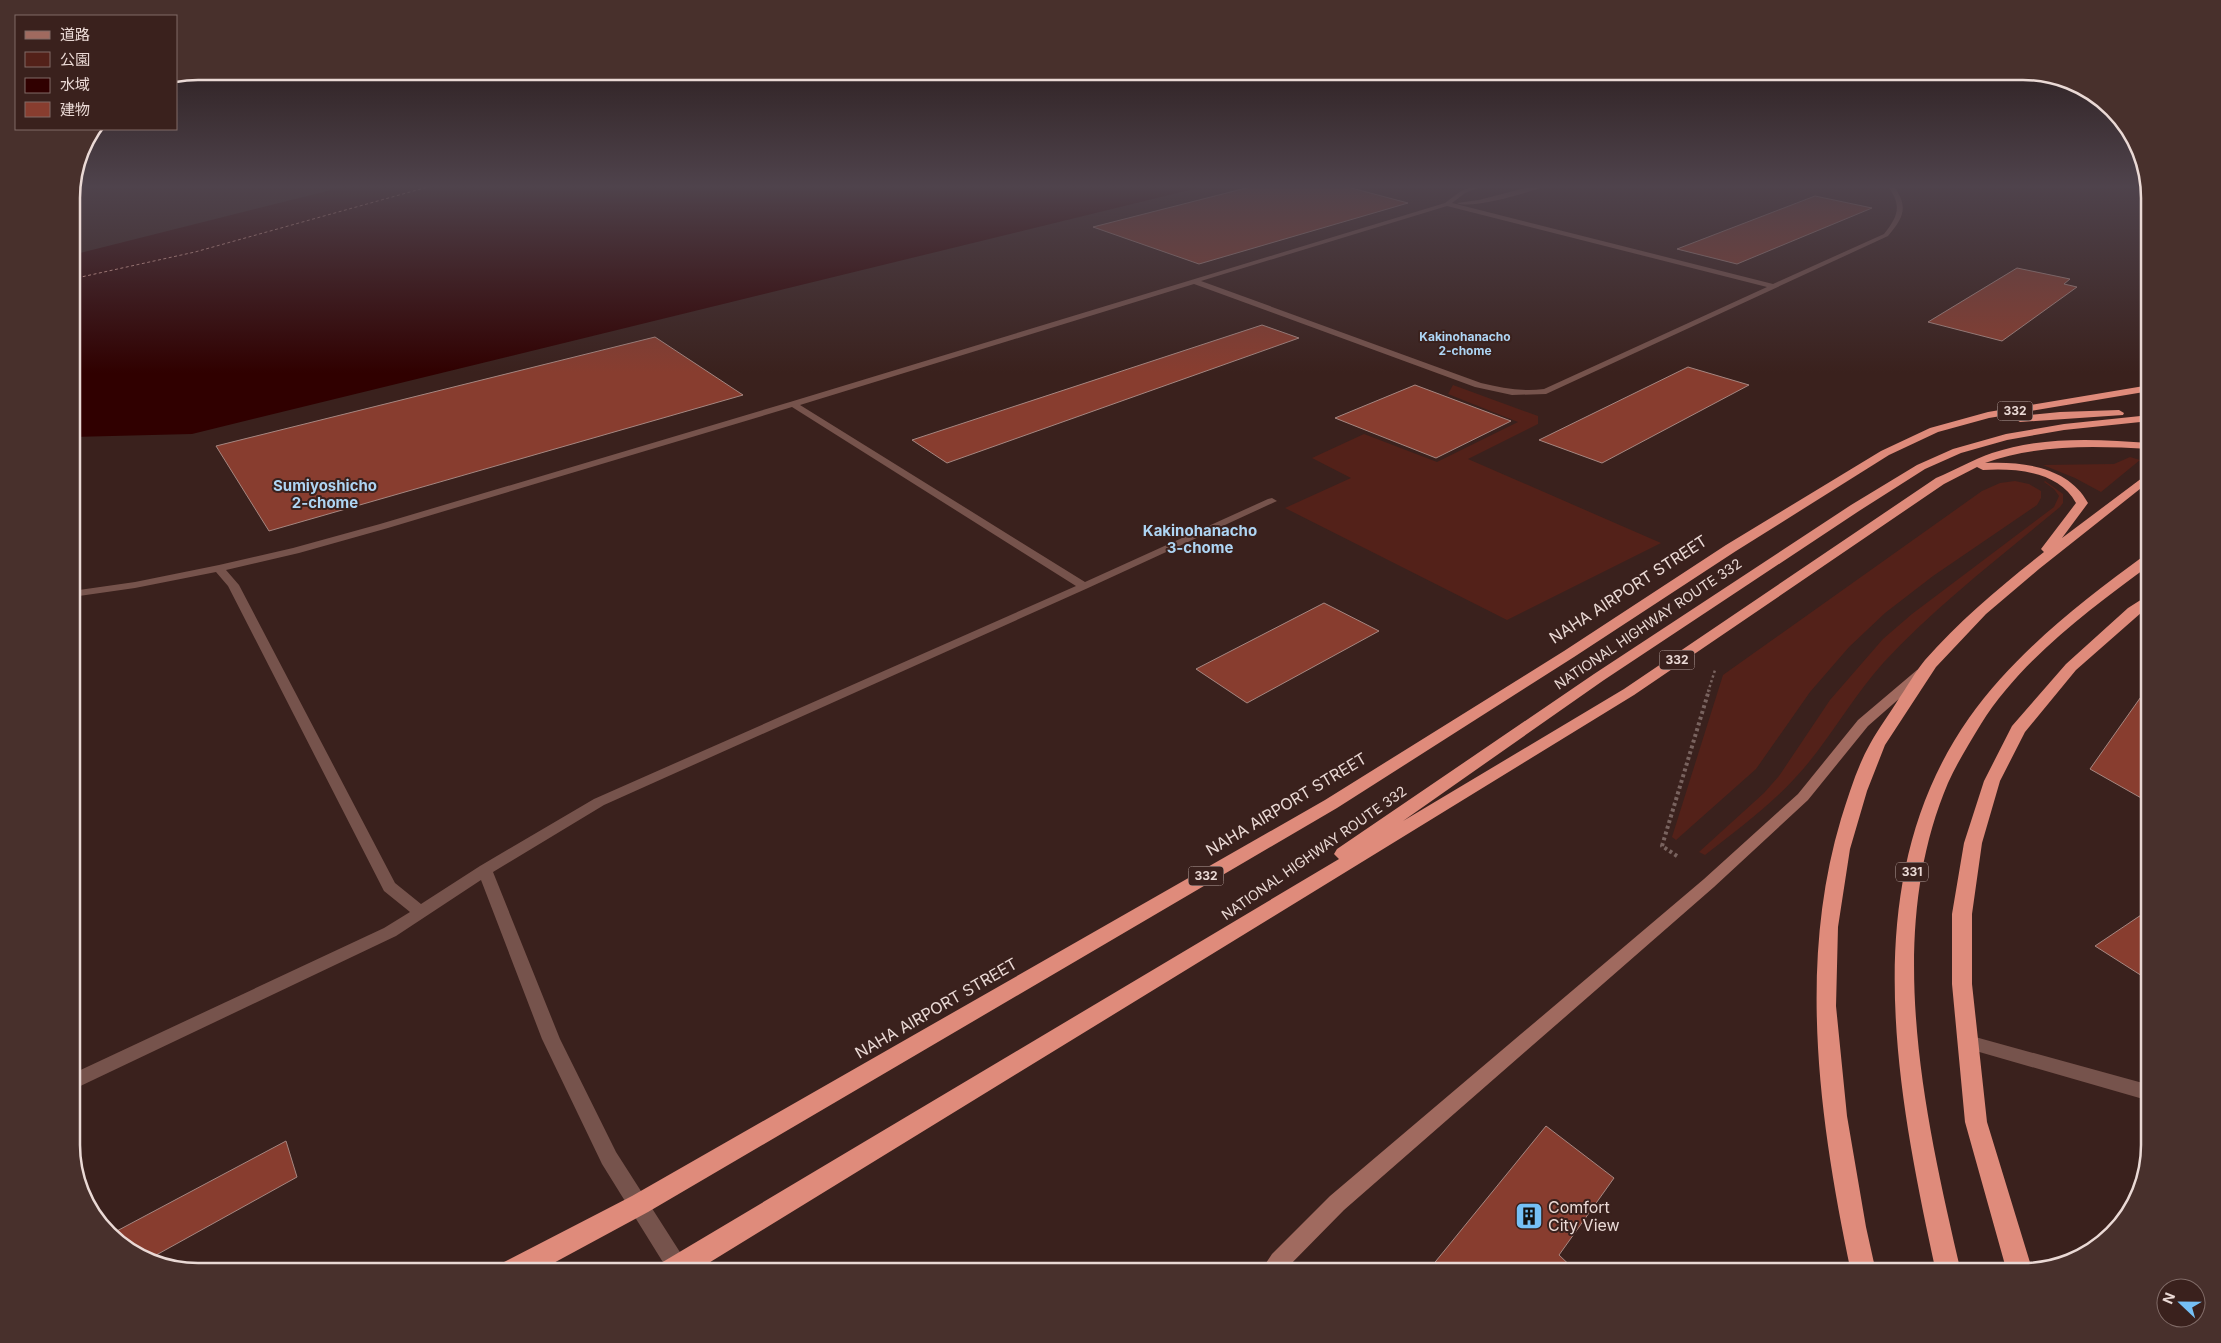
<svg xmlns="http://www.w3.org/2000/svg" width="2221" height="1343" font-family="Inter,'Noto Sans JP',sans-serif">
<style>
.green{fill:#532119}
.water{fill:#300000}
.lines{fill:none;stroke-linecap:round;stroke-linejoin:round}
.ferry{stroke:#f2afa1;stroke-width:1;stroke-dasharray:3 2.5;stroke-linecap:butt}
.building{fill:#883d2f;stroke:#a68781}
.path-far1{stroke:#79635f;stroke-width:2.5;stroke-dasharray:2.5 2.5;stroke-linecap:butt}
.path{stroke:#79635f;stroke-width:4;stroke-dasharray:3 3;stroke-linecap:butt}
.lane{fill:#76534c;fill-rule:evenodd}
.secondary{fill:#a06a5f;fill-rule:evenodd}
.highway{fill:#df8b7b;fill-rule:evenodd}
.labels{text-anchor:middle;stroke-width:4;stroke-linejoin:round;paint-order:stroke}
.far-neighbourhood-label{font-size:12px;font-weight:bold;fill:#aed5f4;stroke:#3a211d}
.shield{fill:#3a211d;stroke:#b5a29e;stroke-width:1}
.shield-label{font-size:12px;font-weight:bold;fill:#ead9d5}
.street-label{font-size:14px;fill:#ead9d5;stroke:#3a211d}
.neighbourhood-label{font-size:15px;font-weight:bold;fill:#aed5f4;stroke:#3a211d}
.near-street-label{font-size:16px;fill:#ead9d5;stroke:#3a211d}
.near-poi-label{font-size:16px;fill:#ead9d5;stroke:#3a211d;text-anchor:start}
.rim{fill:none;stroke:#ead9d5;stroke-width:2.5}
</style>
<rect width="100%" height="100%" fill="#3a211d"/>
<!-- green -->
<path class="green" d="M 1453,385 L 1527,412 L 1538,416 L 1538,424 L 1468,459 L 1661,543 L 1507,620 L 1285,508 L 1351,478 L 1312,458 L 1364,434 L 1437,462 L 1518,422 L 1448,394 Z
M 2130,457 L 2140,460 L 2101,492 L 2075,478 L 2043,465 L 2114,464 Z
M 2015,481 L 2029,484 L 2041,491 L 2041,498 L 2037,505 L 1933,576 L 1885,613 L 1849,647 L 1810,692 L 1756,769 L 1676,840 L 1672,837 L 1723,675 L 1982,491 L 2000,483 Z
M 2045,481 L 2063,494 L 2063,503 L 2060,507 C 2000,557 1937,605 1884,662 C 1854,695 1833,734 1804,768 C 1775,802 1740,828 1705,855 L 1699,852 L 1764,793 L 1779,776 L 1830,700 L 1883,639 L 1912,614 L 2054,507 L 2059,496 L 2054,489 L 2044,482 Z"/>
<!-- water -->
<path class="water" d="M 351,185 L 1210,185 L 192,434 L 72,437 L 72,255 Z"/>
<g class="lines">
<!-- ferry -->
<path class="ferry" d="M 72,279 L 195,252 L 435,185"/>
</g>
<!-- building -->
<path class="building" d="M 1258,185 L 1340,185 L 1408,203 L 1199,264 L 1093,227 Z
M 1815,196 L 1872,208 L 1737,264 L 1677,249 Z
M 2017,268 L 2070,279 L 2064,284 L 2077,287 L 2002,341 L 1928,322 Z
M 1262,325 L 1299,338 L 947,463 L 912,440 Z
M 655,337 L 743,395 L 269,531 L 216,446 Z
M 1688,367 L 1749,385 L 1602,463 L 1539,440 Z
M 1415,385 L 1511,421 L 1436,458 L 1335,418 Z
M 1324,603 L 1379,631 L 1247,703 L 1196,669 Z
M 2150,684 L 2150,803 L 2090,769 Z
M 2150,909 L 2150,981 L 2095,946 Z
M 1546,1126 L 1614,1178 L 1559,1255 L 1577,1272 L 1427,1272 Z
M 286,1141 L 297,1177 L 149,1259 L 135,1255 L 113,1233 Z"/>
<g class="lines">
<!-- path-far1 -->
<path class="path-far1" d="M 1708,692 L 1715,670"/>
<!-- path -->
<path class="path" d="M 1677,856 L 1662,846 L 1709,690"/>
<!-- lane -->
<path class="lane" d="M 1476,185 L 1485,185 L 1465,193 L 1452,203 L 1773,284 L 1884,234 C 1899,215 1902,205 1887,185 L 1893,185 C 1909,207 1904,217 1888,236 L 1546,394 L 1512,395 L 1475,387 L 1194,284 L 800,405 L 1085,582 L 1268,499 L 1272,498 L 1277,501 L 1088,588 L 604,805 L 493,872 L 560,1039 L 616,1152 L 685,1260 L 688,1267 L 686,1272 L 669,1272 L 602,1164 L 542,1039 L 481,880 L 396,936 L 72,1090 L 72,1074 L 384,928 L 410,912 L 384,891 L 228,586 L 216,572 L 135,588 L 72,597 L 72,591 L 135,582 L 219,565 L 293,548 L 380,524 L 790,402 L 1445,203 L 1461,191 ZM 1447,206 L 1767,287 L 1544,389 C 1522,392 1502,388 1481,383 L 1201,281 ZM 792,407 L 1076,586 L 594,799 L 480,866 L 421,904 L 395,883 L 239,585 L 226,570 L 299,553 L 388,528 Z
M 1536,185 L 1547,185 C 1532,192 1470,210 1457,203 L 1479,200 Z
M 2135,185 L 2148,185 L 2149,188 Z
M 1968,1035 L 2150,1085 L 2150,1101 L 1962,1047 L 1959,1042 L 1962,1037 Z"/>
<!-- secondary -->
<path class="secondary" d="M 1921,669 L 1927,673 L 1925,676 L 1868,726 L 1808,800 L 1714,887 L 1344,1210 L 1283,1272 L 1260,1272 L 1272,1254 L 1330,1196 L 1704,879 L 1798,794 L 1858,720 L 1917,670 Z"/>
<!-- highway -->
<path class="highway" d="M 2150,385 L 2150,391 L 1989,418 L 1938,432 L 1889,455 L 1736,551 L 1574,657 L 1337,808 L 648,1212 L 537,1272 L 499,1272 L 502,1263 L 632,1196 L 1325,800 L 1564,651 L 1726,545 L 1881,451 L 1930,428 L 1988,412 Z
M 2119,410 L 2124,413 L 2123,415 L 2020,422 L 2015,419 L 2020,416 L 2060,412 Z
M 2150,415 L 2150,421 L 2064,430 L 2007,440 L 1961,453 L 1925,469 L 1859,511 L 1604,680 L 1403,821 L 1624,689 L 1936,478 C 1955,470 1972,460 1992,453 C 2042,436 2097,439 2150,443 L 2150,449 C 2094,446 2038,444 1985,463 C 2022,461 2069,467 2088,503 L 2062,538 L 2150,472 L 2150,481 L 2039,569 L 1986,614 L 1936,667 L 1885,745 L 1867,791 L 1850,849 L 1838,927 L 1836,1006 L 1847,1116 L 1866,1227 L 1876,1272 L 1851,1272 C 1820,1124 1797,966 1841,819 C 1849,794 1857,767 1870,744 C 1878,729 1889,715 1898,700 C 1907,687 1915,672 1925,660 C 1960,620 2002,585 2044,552 L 2041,549 L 2076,503 C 2059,471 2015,468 1983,470 L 1977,467 L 1944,484 L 1634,695 L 694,1272 L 658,1272 L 661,1263 L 1339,859 L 1334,854 L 1337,849 L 1594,674 L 1851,505 L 1917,465 L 1953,449 L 2006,434 L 2064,424 Z
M 2150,554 L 2150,565 C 2090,609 2021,660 1981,724 C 1970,742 1957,763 1948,783 C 1883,936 1925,1117 1961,1272 L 1936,1272 C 1897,1091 1854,882 1969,718 C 2016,652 2081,602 2145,555 Z
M 2150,594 L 2150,605 L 2076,670 L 2025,732 L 2000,781 L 1982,843 L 1972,914 L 1972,984 L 1987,1122 L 2032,1269 L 2007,1272 L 1965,1122 L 1952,984 L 1952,914 L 1964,843 L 1984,781 L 2012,726 L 2066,664 L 2128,608 Z"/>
</g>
<!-- sky -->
<linearGradient id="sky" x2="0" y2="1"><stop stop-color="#201210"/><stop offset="0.5" stop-color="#4f434c"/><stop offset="1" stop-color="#4f434c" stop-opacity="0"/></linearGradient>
<rect width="2221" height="373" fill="url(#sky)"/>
<!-- icons -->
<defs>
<g id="building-square" transform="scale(1.4375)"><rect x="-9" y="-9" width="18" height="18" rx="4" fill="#75c0f6" stroke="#3a211d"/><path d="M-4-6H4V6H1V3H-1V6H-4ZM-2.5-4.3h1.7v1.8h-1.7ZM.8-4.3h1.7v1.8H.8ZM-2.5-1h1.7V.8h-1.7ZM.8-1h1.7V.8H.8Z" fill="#111"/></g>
</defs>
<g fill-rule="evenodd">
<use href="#building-square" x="1529" y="1216"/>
</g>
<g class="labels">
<!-- far-neighbourhood labels -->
<g class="far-neighbourhood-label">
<text x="1465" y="341">Kakinohanacho<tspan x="1465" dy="14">2-chome</tspan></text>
</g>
<!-- shield labels -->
<g class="shield">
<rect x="1997.5" y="401.5" width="35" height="19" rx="4"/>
<rect x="1659.5" y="650.5" width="35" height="19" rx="4"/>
<rect x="1896" y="862.5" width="32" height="19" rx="4"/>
<rect x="1188.5" y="866.5" width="35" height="19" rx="4"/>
</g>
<g class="shield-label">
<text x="2015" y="415">332</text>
<text x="1677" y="664">332</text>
<text x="1912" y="876">331</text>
<text x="1206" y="880">332</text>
</g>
<!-- street labels -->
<g class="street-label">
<text transform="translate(1648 624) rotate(-34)" y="5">NATIONAL HIGHWAY ROUTE 332</text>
<text transform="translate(1314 853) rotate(-35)" y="5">NATIONAL HIGHWAY ROUTE 332</text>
</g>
<!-- neighbourhood labels -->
<g class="neighbourhood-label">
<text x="325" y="491">Sumiyoshicho<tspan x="325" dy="17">2-chome</tspan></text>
<text x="1200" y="536">Kakinohanacho<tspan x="1200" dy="17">3-chome</tspan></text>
</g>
<!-- near-street labels -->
<g class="near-street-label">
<text transform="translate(1628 589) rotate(-33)" y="6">NAHA AIRPORT STREET</text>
<text transform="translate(1286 804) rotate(-31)" y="6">NAHA AIRPORT STREET</text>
<text transform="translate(936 1008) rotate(-30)" y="6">NAHA AIRPORT STREET</text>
</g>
<!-- near-poi labels -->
<g class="near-poi-label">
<text x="1548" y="1213">Comfort<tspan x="1548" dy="18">City View</tspan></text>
</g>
</g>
<!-- crop -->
<path d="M0 0H2221V1343H0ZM198 80H2023A118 118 0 0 1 2141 198V1145A118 118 0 0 1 2023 1263H198A118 118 0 0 1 80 1145V198A118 118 0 0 1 198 80Z" fill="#48302c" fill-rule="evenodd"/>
<path class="rim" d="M198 80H2023A118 118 0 0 1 2141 198V1145A118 118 0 0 1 2023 1263H198A118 118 0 0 1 80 1145V198A118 118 0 0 1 198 80Z"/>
<!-- legend -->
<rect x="15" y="15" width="162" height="115" fill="#3a211d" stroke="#806b67"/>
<rect x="25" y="31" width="25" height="8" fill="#a06a5f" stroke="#806b67"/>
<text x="60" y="40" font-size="15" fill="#ead9d5">道路</text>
<rect x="25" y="52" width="25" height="15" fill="#532119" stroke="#806b67"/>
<text x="60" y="65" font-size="15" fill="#ead9d5">公園</text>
<rect x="25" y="78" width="25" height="15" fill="#300000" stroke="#806b67"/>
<text x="60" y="90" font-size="15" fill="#ead9d5">水域</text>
<rect x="25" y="102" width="25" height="15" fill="#883d2f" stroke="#806b67"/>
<text x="60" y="115" font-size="15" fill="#ead9d5">建物</text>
<!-- north arrow -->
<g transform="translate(2181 1303) rotate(292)"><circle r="24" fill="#3a211d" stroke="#806b67"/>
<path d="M0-4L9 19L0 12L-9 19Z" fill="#75c0f6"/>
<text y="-8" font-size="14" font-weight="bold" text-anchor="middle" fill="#ead9d5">N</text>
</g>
</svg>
